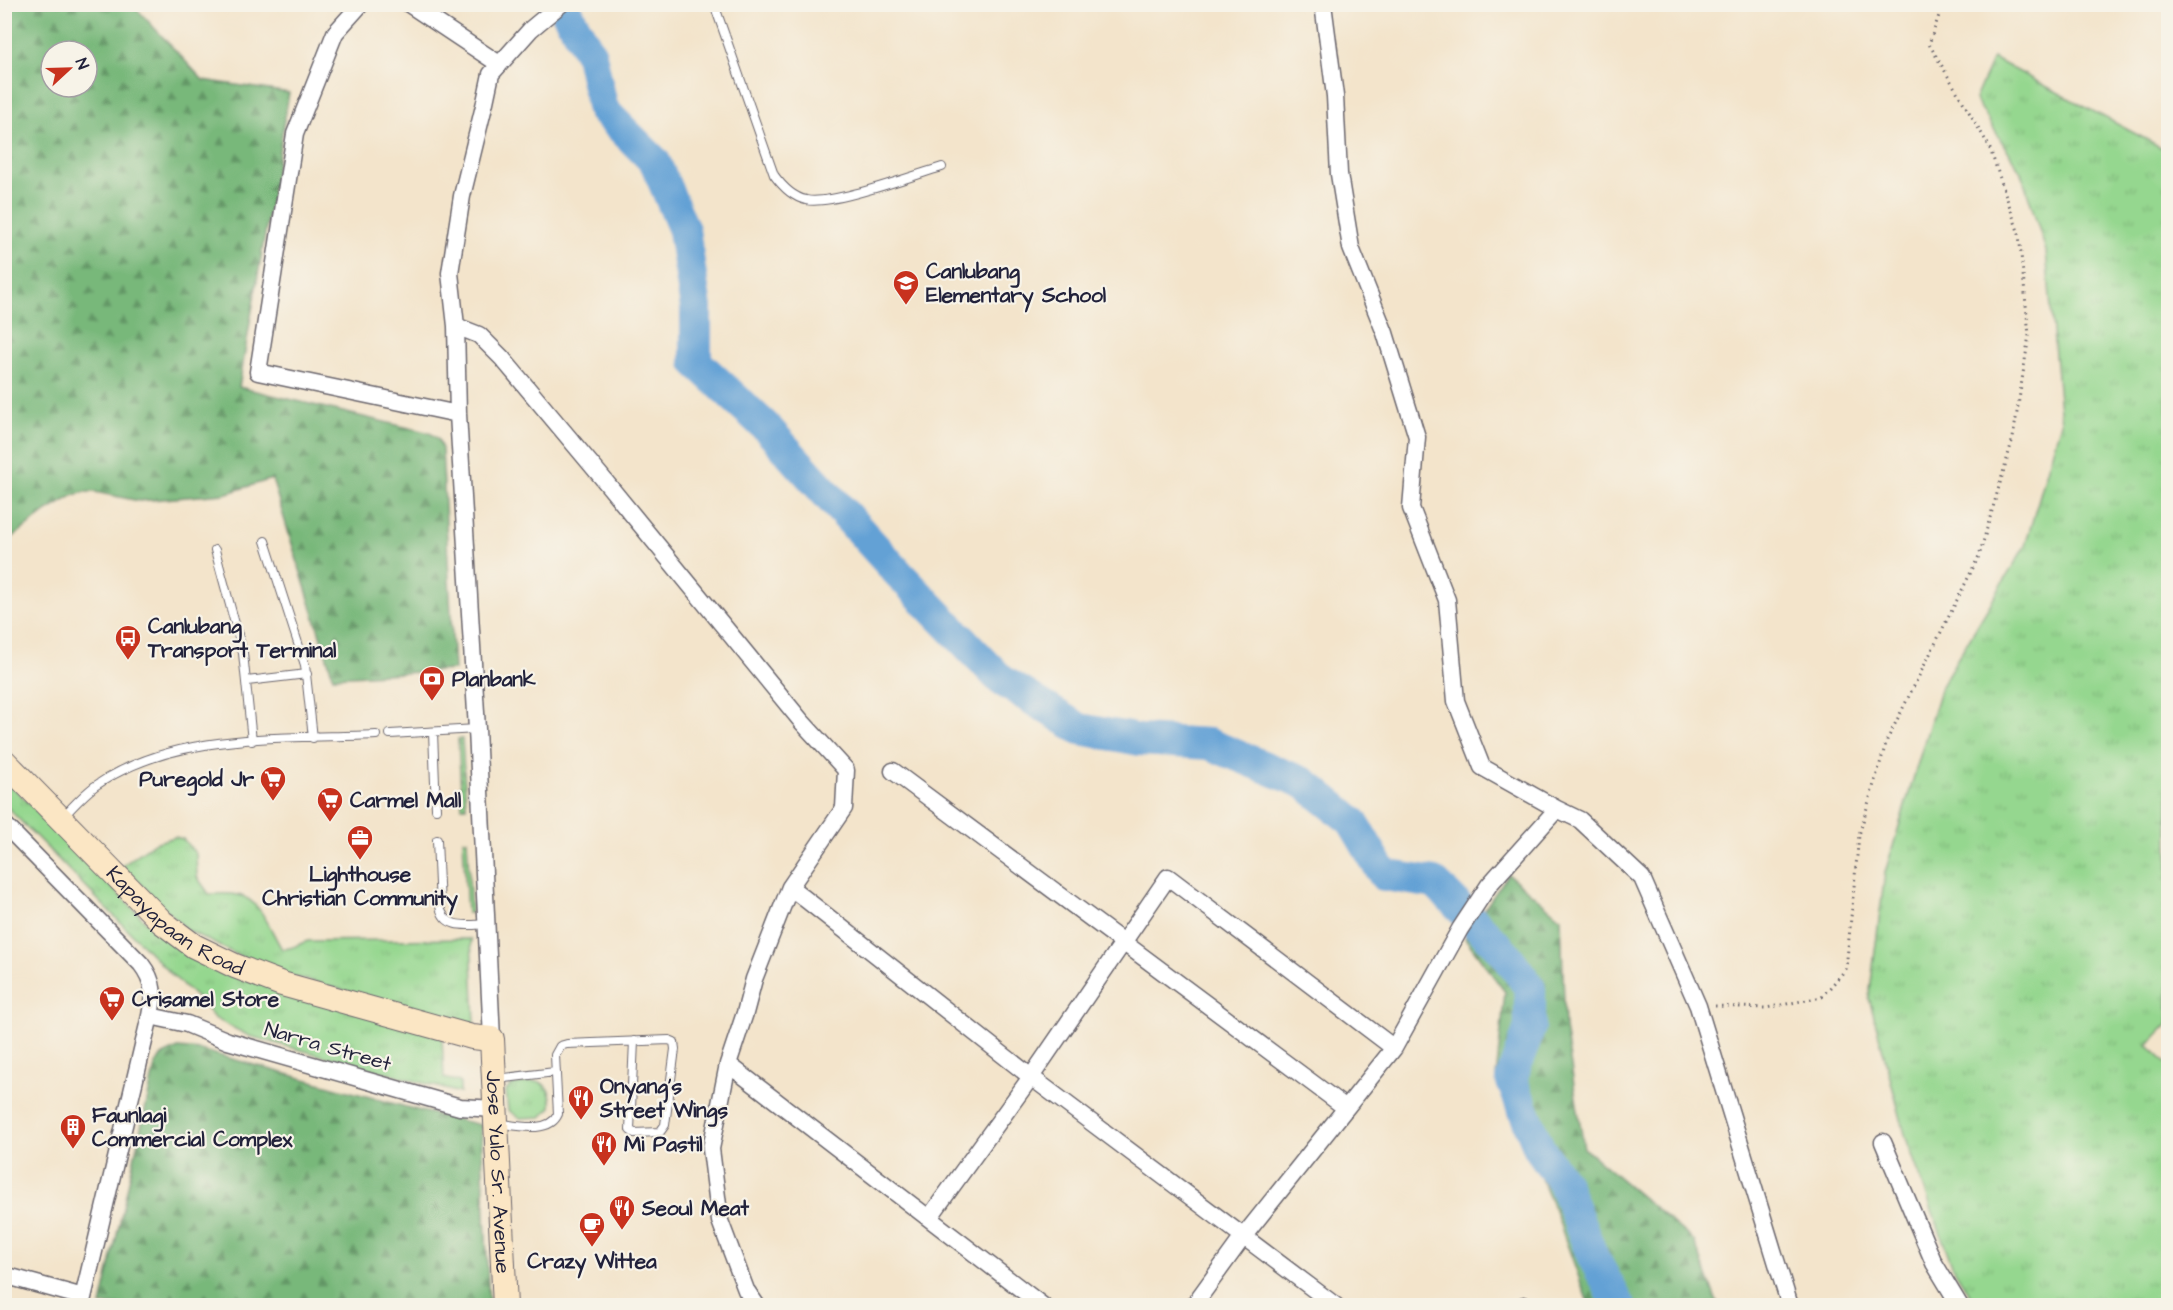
<svg xmlns="http://www.w3.org/2000/svg" width="2173" height="1310" font-family="'Architects Daughter',sans-serif">
<style>
.grass{fill:url(#grass-tufts);stroke:#5c7c65;stroke-width:1.5}
.forest{fill:url(#forest-firs);stroke:#4d6d5a;stroke-width:1.5;fill-rule:evenodd}
.lines{fill:none;stroke-linecap:round;stroke-linejoin:round}
.river{stroke:#63a1d5;stroke-width:32}
.lane-casing{stroke:#6b666d;stroke-width:10}
.street-casing{stroke:#6b666d;stroke-width:19}
.secondary-casing{stroke:#6b666d;stroke-width:26}
.path{stroke:#6b666d;stroke-width:3;stroke-dasharray:1.5 4.5;stroke-linecap:butt}
.lane{stroke:#fff;stroke-width:8}
.street{stroke:#fff;stroke-width:16}
.secondary{stroke:#fbe6c4;stroke-width:24}
.labels{text-anchor:middle;stroke-width:4.5;stroke-linejoin:round;paint-order:stroke}
.poi-label{font-size:21px;font-weight:bold;fill:#22223b;stroke:#f7f3e8;text-anchor:start}
.street-label{font-size:21px;fill:#22223b;stroke:#f7f3e8}
</style>
<defs>
<pattern id="grass-tufts" width="24" height="20" patternUnits="userSpaceOnUse" patternTransform="scale(1.5)"><rect width="24" height="20" fill="#95d78f"/><path d="M3 7l-1-3M5 7V3M7 7l1-3M15 17l-1-3M17 17v-4M19 17l1-3" fill="none" stroke="#80b87c"/></pattern>
<pattern id="forest-firs" width="22" height="20" patternUnits="userSpaceOnUse" patternTransform="scale(1.5)"><rect width="22" height="20" fill="#78b87a"/><path d="M5 1l3.5 6h-7zM16 11l3.5 6h-7z" fill="#629565"/></pattern>
</defs>
<rect width="100%" height="100%" fill="#f7f3e8"/>
<filter id="ink" filterUnits="userSpaceOnUse"><feTurbulence type="fractalNoise" baseFrequency=".0167" numOctaves="2"/><feDisplacementMap in="SourceGraphic" scale="12" xChannelSelector="R" yChannelSelector="G"/><feConvolveMatrix kernelMatrix="1 2 1 2 8 2 1 2 1" color-interpolation-filters="sRGB"/></filter>
<filter id="wash" filterUnits="userSpaceOnUse"><feTurbulence type="fractalNoise" baseFrequency=".008" numOctaves="4" result="noise"/><feDisplacementMap in="SourceGraphic" scale="24" xChannelSelector="R" yChannelSelector="G"/><feGaussianBlur stdDeviation="1.35" result="paint"/><feColorMatrix in="noise" values="0 0 0 0 0 0 0 0 0 0 0 0 0 0 0 0 0 1.4 0 .05"/><feComposite in="paint" operator="in"/></filter>
<g filter="url(#wash)">
<rect width="100%" height="100%" fill="#f3e4cb"/>
<!-- grass -->
<path class="grass" d="M 1993,58 L 2168,151 L 2168,1024 L 2148,1045 L 2168,1066 L 2168,1305 L 1976,1305 L 1953,1268 L 1906,1138 L 1869,998 L 1885,873 L 1941,686 L 2025,546 L 2061,423 L 2046,251 L 2021,172 L 1975,99 Z
M 458,739 L 462,739 L 466,807 L 462,807 Z
M 4,778 L 153,929 L 442,1038 L 444,1078 L 460,1082 L 460,1093 L 249,1036 L 214,1018 L 200,1001 L 170,973 L 5,805 Z
M 175,837 L 183,839 L 196,854 L 197,877 L 209,894 C 218,894 229,893 238,895 C 261,899 271,932 282,949 C 295,949 296,944 308,941 L 471,939 L 475,1023 L 472,1025 L 266,969 L 187,930 L 122,866 L 154,843 Z
M 463,840 L 467,840 L 471,913 L 467,913 Z
M 532,1082 L 540,1082 C 549,1087 552,1097 551,1107 L 541,1117 L 520,1118 L 508,1110 L 506,1091 L 511,1085 Z"/>
<!-- forest -->
<path class="forest" d="M 5,4 L 133,5 L 203,80 L 289,93 L 239,387 L 430,433 L 438,439 L 442,449 L 454,670 L 333,677 L 272,479 L 224,494 L 139,501 L 95,492 L 84,492 L 72,496 L 47,511 L 5,543 ZM 51,51 L 87,51 L 87,87 L 51,87 Z
M 1508,874 L 1561,918 L 1565,1028 L 1584,1148 L 1694,1241 L 1718,1305 L 1595,1306 L 1587,1300 L 1554,1208 L 1496,1077 L 1505,992 L 1465,938 Z
M 178,1048 L 200,1050 L 417,1110 L 481,1125 L 489,1305 L 101,1305 L 155,1066 L 161,1056 Z"/>
<g class="lines">
<!-- river -->
<path class="river" d="M 562,4 L 591,55 L 603,110 L 655,162 L 684,230 L 696,308 L 696,362 L 766,427 L 899,574 L 1001,680 L 1080,729 L 1140,740 L 1209,744 L 1304,783 L 1352,821 L 1384,875 L 1435,883 L 1505,953 L 1530,988 L 1530,1027 L 1511,1079 L 1539,1148 L 1564,1184 L 1593,1257 L 1620,1306"/>
</g>
</g>
<g filter="url(#ink)">
<g class="lines">
<!-- lane casing -->
<g class="lane-casing">
<path id="lane" d="M 714,4 L 774,175 C 782,186 792,197 806,200 C 831,206 914,175 942,167
M 265,541 L 305,665 L 313,738
M 215,550 L 243,653 L 252,741
M 247,681 L 307,674
M 433,732 L 436,809
M 390,734 L 477,729
M 62,818 C 73,806 83,795 95,786 C 175,731 284,739 376,735
M 437,840 L 440,906 C 444,930 468,925 486,924
M 496,1079 L 555,1072
M 497,1123 C 514,1125 549,1135 558,1114 L 555,1055 L 560,1046 L 567,1044 L 669,1040 L 674,1042 L 675,1049 L 665,1125 L 660,1132 L 634,1133 L 630,1130 L 634,1041"/>
</g>
<!-- street casing -->
<g class="street-casing">
<path id="street" d="M 361,4 L 335,33 L 295,134 L 258,372 L 458,414
M 409,4 L 499,64
M 1323,4 L 1335,96 L 1339,174 L 1351,248 L 1385,333 L 1417,437 L 1411,508 L 1447,600 L 1456,701 L 1482,767 L 1557,809
M 456,326 L 479,335 L 502,358 L 600,475 L 802,722 L 846,770 L 844,808 L 790,887 L 754,979 L 745,1013 L 728,1064 L 711,1149 L 720,1221 L 746,1290 L 757,1306
M 893,771 L 1346,1108
M 4,824 L 141,964 C 155,982 154,995 150,1016 L 81,1306
M 790,887 L 1031,1077 L 1336,1306
M 150,1016 L 187,1024 L 228,1041 L 460,1107 L 496,1109
M 492,1039 L 477,729 L 458,414 L 456,326 L 450,273 L 462,196 L 485,102 L 491,74 L 531,29 L 561,4
M 728,1064 L 1043,1306
M 1883,1142 L 1934,1263 L 1960,1306
M 929,1218 L 1031,1077 L 1168,877 L 1394,1048
M 4,1275 L 83,1297
M 1193,1306 L 1243,1237 L 1394,1048 L 1460,929 L 1489,885 L 1557,809 L 1580,820 L 1642,878 L 1698,1006 L 1790,1306
M 1523,1306 L 1524,1305"/>
</g>
<!-- secondary casing -->
<g class="secondary-casing">
<g id="secondary">
<path id="s1" d="M 4,761 L 162,922 L 194,946 L 235,966 L 282,984 L 472,1037 L 492,1039 L 505,1306"/>
</g>
</g>
<!-- path -->
<path class="path" d="M 1715,1006 L 1766,1008 L 1822,997 L 1846,969 L 1859,835 L 1887,740 L 1979,556 L 2013,438 L 2029,335 L 2019,234 L 1989,146 L 1929,44 L 1943,4"/>
<!-- lane -->
<use href="#lane" class="lane"/>
<!-- street -->
<use href="#street" class="street"/>
<!-- secondary -->
<use href="#secondary" class="secondary"/>
</g>
</g>
<!-- icons -->
<defs>
<g id="school-pin" transform="scale(1.35)"><path d="M0 17L-7.5 6A9.5 9.5 0 1 1 7.5 6Z" fill="#c8321e" stroke="#f7f3e8"/><path d="M0-5L7-2L0 1L-7-2ZM-4 1L0 2.5L4 1V4Q0 6-4 4Z" fill="#fff"/></g>
<g id="bus-pin" transform="scale(1.35)"><path d="M0 17L-7.5 6A9.5 9.5 0 1 1 7.5 6Z" fill="#c8321e" stroke="#f7f3e8"/><path d="M-5-6H5V4H4V6H2V4H-2V6H-4V4H-5ZM-3.5-4V0h7V-4ZM-3.5 1.2v1.5H-2V1.2ZM2 1.2v1.5H3.5V1.2Z" fill="#fff"/></g>
<g id="bank-pin" transform="scale(1.35)"><path d="M0 17L-7.5 6A9.5 9.5 0 1 1 7.5 6Z" fill="#c8321e" stroke="#f7f3e8"/><path d="M-6-4H6V4H-6ZM0-2.3a2.3 2.3 0 1 0 0 4.6a2.3 2.3 0 1 0 0-4.6Z" fill="#fff"/></g>
<g id="supermarket-pin" transform="scale(1.35)"><path d="M0 17L-7.5 6A9.5 9.5 0 1 1 7.5 6Z" fill="#c8321e" stroke="#f7f3e8"/><path d="M-6-5.5h2.5l.6 2H6L4.5 2H-2.5L-4.4-4H-6ZM-1.5 3.2a1.3 1.3 0 1 0 .1 0ZM3 3.2a1.3 1.3 0 1 0 .1 0Z" fill="#fff"/></g>
<g id="office-pin" transform="scale(1.35)"><path d="M0 17L-7.5 6A9.5 9.5 0 1 1 7.5 6Z" fill="#c8321e" stroke="#f7f3e8"/><path d="M-6-3h4V-5.5h4V-3h4V5H-6ZM-1-4.5V-3h2v-1.5ZM-6 0V1H6V0Z" fill="#fff"/></g>
<g id="restaurant-pin" transform="scale(1.35)"><path d="M0 17L-7.5 6A9.5 9.5 0 1 1 7.5 6Z" fill="#c8321e" stroke="#f7f3e8"/><path d="M-5-6h1v4h1v-4h1v4h1v-4h1v5L-1.5 .5V6h-2V.5L-5-1ZM5-6V6H3V1.5H1.5Q1.5-4 5-6Z" fill="#fff"/></g>
<g id="building-pin" transform="scale(1.35)"><path d="M0 17L-7.5 6A9.5 9.5 0 1 1 7.5 6Z" fill="#c8321e" stroke="#f7f3e8"/><path d="M-4-6H4V6H1V3H-1V6H-4ZM-2.5-4.3h1.7v1.8h-1.7ZM.8-4.3h1.7v1.8H.8ZM-2.5-1h1.7V.8h-1.7ZM.8-1h1.7V.8H.8Z" fill="#fff"/></g>
<g id="cafe-pin" transform="scale(1.35)"><path d="M0 17L-7.5 6A9.5 9.5 0 1 1 7.5 6Z" fill="#c8321e" stroke="#f7f3e8"/><path d="M-5.5-4.5H6V0H3Q3 3.5 0 3.5H-2.5Q-5.5 3.5-5.5 0ZM3-3.2v2h1.7v-2ZM-6 4.5H4V6H-6Z" fill="#fff"/></g>
</defs>
<g fill-rule="evenodd">
<use href="#school-pin" x="906" y="283"/>
<use href="#bus-pin" x="128" y="638"/>
<use href="#bank-pin" x="432" y="679"/>
<use href="#supermarket-pin" x="273" y="779"/>
<use href="#supermarket-pin" x="330" y="800"/>
<use href="#office-pin" x="360" y="838"/>
<use href="#supermarket-pin" x="112" y="999"/>
<use href="#restaurant-pin" x="581" y="1098"/>
<use href="#building-pin" x="73" y="1127"/>
<use href="#restaurant-pin" x="604" y="1144"/>
<use href="#restaurant-pin" x="622" y="1208"/>
<use href="#cafe-pin" x="592" y="1225"/>
</g>
<g class="labels">
<!-- poi labels -->
<g class="poi-label">
<text x="926" y="278">Canlubang<tspan x="926" dy="24">Elementary School</tspan></text>
<text x="148" y="633">Canlubang<tspan x="148" dy="24">Transport Terminal</tspan></text>
<text x="452" y="686">Planbank</text>
<text x="254" y="786" text-anchor="end">Puregold Jr</text>
<text x="350" y="807">Carmel Mall</text>
<text x="360" y="881" text-anchor="middle">Lighthouse<tspan x="360" dy="24">Christian Community</tspan></text>
<text x="132" y="1006">Crisamel Store</text>
<text x="600" y="1093">Onyang's<tspan x="600" dy="24">Street Wings</tspan></text>
<text x="92" y="1122">Faunlagi<tspan x="92" dy="24">Commercial Complex</tspan></text>
<text x="624" y="1151">Mi Pastil</text>
<text x="642" y="1215">Seoul Meat</text>
<text x="592" y="1268" text-anchor="middle">Crazy Wittea</text>
</g>
<!-- street labels -->
<g class="street-label">
<text dy="7" stroke="none"><textPath href="#s1" startOffset="236">Kapayapaan Road</textPath></text>
<text transform="translate(328 1046) rotate(16)" y="7">Narra Street</text>
<text dy="7" stroke="none"><textPath href="#s1" startOffset="712">Jose Yulo Sr. Avenue</textPath></text>
</g>
</g>
<!-- margin -->
<rect width="2173" height="1310" fill="none" stroke="#f7f3e8" stroke-width="24"/>
<!-- north arrow -->
<g transform="translate(69 69) rotate(68)"><circle r="28" fill="#f7f3e8" stroke="#a29fa3" stroke-width="1.5"/>
<path d="M0-4.5L10 22L0 15L-10 22Z" fill="#c8321e"/>
<text y="-9" font-size="16" font-weight="bold" text-anchor="middle" fill="#22223b">N</text>
</g>
</svg>
